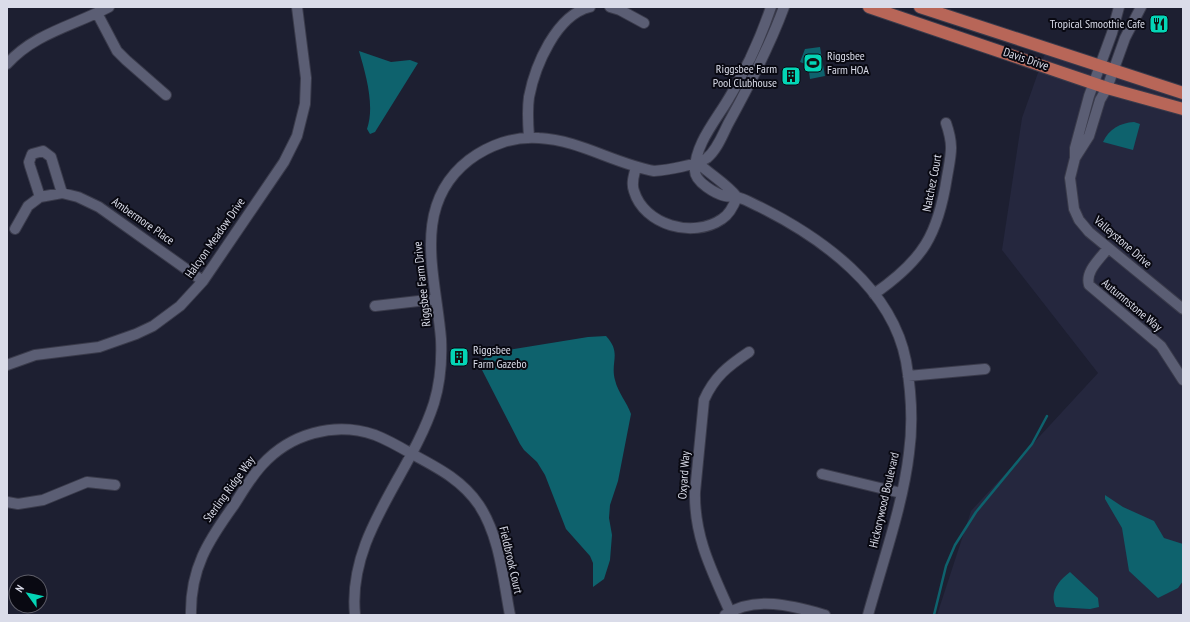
<svg xmlns="http://www.w3.org/2000/svg" width="1190" height="622" font-family="'PT Sans Narrow',sans-serif">
<style>
.built{fill:#25273e}
.water{fill:#0e626d}
.lines{fill:none;stroke-linecap:round;stroke-linejoin:round}
.stream{stroke:#0e626d;stroke-width:2.5}
.street-casing{stroke:#3a3b4b;stroke-width:12}
.primary-casing{stroke:#3a3b4b;stroke-width:14}
.street{stroke:#5b5e74;stroke-width:10}
.primary{stroke:#b86658;stroke-width:12}
.labels{text-anchor:middle;stroke-width:4;stroke-linejoin:round;paint-order:stroke}
.poi-label{font-size:12px;fill:#dadce9;stroke:#090912;text-anchor:end}
.street-label{font-size:12px;fill:#dadce9;stroke:#090912}
</style>
<rect width="100%" height="100%" fill="#1d1f31"/>
<!-- built -->
<path class="built" d="M 1045,53 L 1183,98 L 1183,615 L 937,615 L 971,511 L 1098,373 L 1002,250 L 1022,118 Z"/>
<!-- water -->
<path class="water" d="M 820,47 L 825,76 L 810,79 L 808,65 L 800,62 L 805,49 Z
M 359,51 L 391,62 L 410,60 L 418,63 L 375,132 L 370,134 L 367,129 C 375,106 366,75 359,51 Z
M 1134,122 L 1140,124 L 1133,150 L 1103,142 C 1109,129 1120,123 1134,122 Z
M 606,336 C 622,353 610,362 615,380 C 618,393 627,402 631,414 L 618,481 L 610,505 L 609,518 L 612,535 L 610,560 L 604,579 L 593,587 L 593,563 L 590,556 L 566,529 L 545,475 L 537,462 L 524,450 L 520,444 L 481,368 C 482,358 486,356 495,352 L 588,337 Z
M 1105,495 L 1123,507 L 1154,521 L 1164,538 L 1183,544 L 1183,581 L 1178,588 L 1158,598 L 1129,571 L 1122,528 L 1105,499 Z
M 1070,572 L 1098,598 L 1099,607 L 1090,609 L 1056,607 C 1049,593 1058,581 1070,572 Z"/>
<g class="lines">
<!-- stream -->
<path class="stream" d="M 934,615 L 946,566 L 955,545 L 976,512 L 1032,444 L 1047,416"/>
<!-- street casing -->
<g class="street-casing">
<path id="street" d="M 610,7 L 620,10 L 644,23
M 771,7 C 765,25 758,42 750,59 C 743,72 737,85 729,98 C 717,119 694,145 695,171 C 695,182 716,194 725,196 C 730,197 735,196 740,198 C 747,200 753,204 760,207 C 822,238 892,288 906,361 C 911,390 913,424 909,453 C 903,505 882,564 868,615
M 1119,7 L 1112,33 L 1089,96 L 1075,148 L 1075,158 L 1070,178 L 1074,209 L 1079,220 L 1089,232 L 1183,309
M 97,13 L 117,51 L 126,60 L 166,95
M 7,64 C 35,33 73,26 109,7
M 529,137 C 528,124 527,111 529,97 C 535,66 556,15 590,7
M 1075,158 L 1089,136 L 1100,100 L 1107,88 L 1125,38 L 1141,7
M 697,162 C 709,174 726,183 737,197
M 636,167 C 634,175 631,183 634,191 C 644,225 693,239 722,219 C 730,214 734,205 737,197
M 40,197 L 30,166 L 29,162 L 32,154 L 43,151 L 51,157 L 62,193
M 15,229 L 28,206 L 40,197 L 62,193 L 78,197 L 99,207 L 203,281
M 1108,248 C 1100,259 1085,271 1089,285 L 1161,346 L 1183,380
M 874,294 C 923,260 938,235 947,177 C 951,154 954,146 946,123
M 375,306 L 436,299
M 7,365 L 35,355 L 99,347 L 136,334 L 153,326 L 180,306 L 203,281 L 284,162 L 297,136 L 305,104 L 306,78 L 297,7
M 908,376 L 985,369
M 822,474 L 901,493
M 7,502 L 18,504 L 43,500 L 87,482 L 115,485
M 730,612 C 712,571 694,537 695,492 L 704,400 C 714,377 728,366 749,352
M 191,615 C 190,569 208,541 234,505 C 243,491 251,477 262,465 C 290,434 334,421 375,435 C 388,440 400,447 412,454 C 438,468 462,480 479,505 C 500,537 503,579 510,615
M 355,615 C 347,535 411,475 434,403 C 440,383 442,360 441,339 C 436,276 410,206 469,160 C 489,145 514,136 539,138 C 579,140 615,164 654,171 C 667,170 697,165 707,158 C 717,150 723,134 728,124 C 749,86 769,48 784,7
M 725,615 C 755,595 793,606 825,615"/>
</g>
<!-- primary casing -->
<g class="primary-casing">
<path id="primary" d="M 869,7 L 1107,88 L 1183,109
M 920,7 L 1183,93"/>
</g>
<!-- street -->
<use href="#street" class="street"/>
<!-- primary -->
<use href="#primary" class="primary"/>
</g>
<!-- icons -->
<defs>
<g id="restaurant-square" transform="scale(1)"><rect x="-9" y="-9" width="18" height="18" rx="4" fill="#04d5b6" stroke="#090912"/><path d="M-5-6h1v4h1v-4h1v4h1v-4h1v5L-1.5 .5V6h-2V.5L-5-1ZM5-6V6H3V1.5H1.5Q1.5-4 5-6Z" fill="#111"/></g>
<g id="stadium-square" transform="scale(1)"><rect x="-9" y="-9" width="18" height="18" rx="4" fill="#04d5b6" stroke="#090912"/><path d="M0-5a6.5 5 0 1 0 0 10a6.5 5 0 1 0 0-10ZM-3.5-1.8h7v3.6h-7Z" fill="#111"/></g>
<g id="building-square" transform="scale(1)"><rect x="-9" y="-9" width="18" height="18" rx="4" fill="#04d5b6" stroke="#090912"/><path d="M-4-6H4V6H1V3H-1V6H-4ZM-2.5-4.3h1.7v1.8h-1.7ZM.8-4.3h1.7v1.8H.8ZM-2.5-1h1.7V.8h-1.7ZM.8-1h1.7V.8H.8Z" fill="#111"/></g>
</defs>
<g fill-rule="evenodd">
<use href="#restaurant-square" x="1159" y="24"/>
<use href="#stadium-square" x="813" y="63"/>
<use href="#building-square" x="791" y="76"/>
<use href="#building-square" x="459" y="357"/>
</g>
<g class="labels">
<!-- poi labels -->
<g class="poi-label">
<text x="1145" y="28">Tropical Smoothie Cafe</text>
<text x="827" y="60" text-anchor="start">Riggsbee<tspan x="827" dy="14">Farm HOA</tspan></text>
<text x="777" y="73">Riggsbee Farm<tspan x="777" dy="14">Pool Clubhouse</tspan></text>
<text x="473" y="354" text-anchor="start">Riggsbee<tspan x="473" dy="14">Farm Gazebo</tspan></text>
</g>
<!-- street labels -->
<g class="street-label">
<text transform="translate(1026 59) rotate(19)" y="4">Davis Drive</text>
<text transform="translate(932 183) rotate(-79)" y="4">Natchez Court</text>
<text transform="translate(143 221) rotate(35)" y="4">Ambermore Place</text>
<text transform="translate(215 238) rotate(-55)" y="4">Halcyon Meadow Drive</text>
<text transform="translate(1123 242) rotate(41)" y="4">Valleystone Drive</text>
<text transform="translate(422 284) rotate(-96)" y="4">Riggsbee Farm Drive</text>
<text transform="translate(1132 305) rotate(40)" y="4">Autumnstone Way</text>
<text transform="translate(684 475) rotate(-86)" y="4">Oxyard Way</text>
<text transform="translate(229 489) rotate(-54)" y="4">Sterling Ridge Way</text>
<text transform="translate(884 500) rotate(-77)" y="4">Hickorywood Boulevard</text>
<text transform="translate(511 560) rotate(77)" y="4">Fieldbrook Court</text>
</g>
</g>
<!-- border -->
<rect width="1190" height="622" fill="none" stroke="#dadce9" stroke-width="16"/>
<!-- north arrow -->
<g transform="translate(28 594) rotate(303)"><circle r="19" fill="#090912" stroke="#5d5d68"/>
<path d="M0-3L7 15L0 10L-7 15Z" fill="#04d5b6"/>
<text y="-6" font-size="11" font-weight="bold" text-anchor="middle" fill="#dadce9">N</text>
</g>
</svg>
